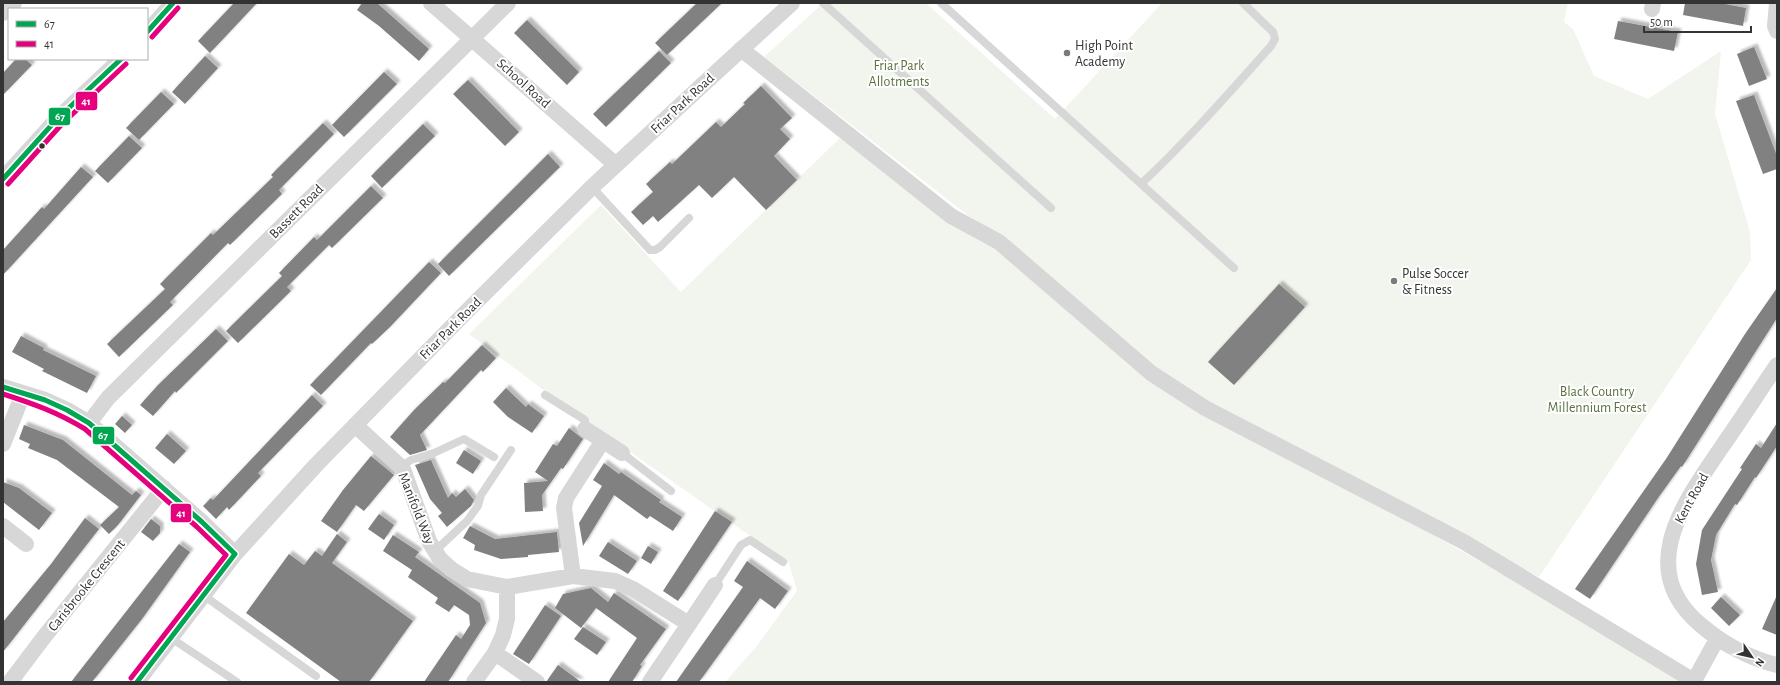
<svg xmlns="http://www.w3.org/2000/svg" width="1780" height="685" font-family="'Alegreya Sans',sans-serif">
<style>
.green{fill:#f2f5ed}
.building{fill:#818181;filter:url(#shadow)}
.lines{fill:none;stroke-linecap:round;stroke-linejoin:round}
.lane{stroke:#d7d7d7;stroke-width:8}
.street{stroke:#d7d7d7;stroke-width:16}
.bus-1-casing{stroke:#fff;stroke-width:8}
.bus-2-casing{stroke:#fff;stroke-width:8}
.bus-1{stroke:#00a651;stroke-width:5}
.bus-2{stroke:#e5007d;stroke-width:5}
.poi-dot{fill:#7a7a7a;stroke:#fff;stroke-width:1.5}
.bus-dot{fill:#333;stroke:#fff;stroke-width:1.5}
.labels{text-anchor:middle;stroke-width:4;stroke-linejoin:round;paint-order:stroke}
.poi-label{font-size:14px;fill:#333;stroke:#fff;text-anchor:start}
.park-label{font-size:14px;fill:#59713d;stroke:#fff}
.street-label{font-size:14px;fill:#333;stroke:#fff}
.line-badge{stroke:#fff;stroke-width:1.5}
.badge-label{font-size:11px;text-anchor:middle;font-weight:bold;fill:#fff}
</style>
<defs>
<filter id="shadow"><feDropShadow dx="3.5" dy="-3.5" stdDeviation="1" flood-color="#0004"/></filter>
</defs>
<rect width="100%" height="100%" fill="#fff"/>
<!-- green -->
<path class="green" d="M 823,3 L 926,3 L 1055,119 L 1162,3 L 1568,3 L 1564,22 L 1573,29 L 1594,76 L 1648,99 L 1721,51 L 1715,114 L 1750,232 L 1751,260 L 1539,577 L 1204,404 L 1151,369 L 988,228 L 969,216 L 764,57 Z
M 840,138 L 962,228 L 996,247 L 1148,375 L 1538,594 L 1682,682 L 725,682 L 756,647 L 797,591 L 789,563 L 566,407 L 469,334 L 601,205 L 681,292 Z"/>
<!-- building -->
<path class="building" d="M 234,3 L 257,3 L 210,53 L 198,41 Z
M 362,3 L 377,3 L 429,49 L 419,61 L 379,26 L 357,10 Z
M 697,3 L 722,3 L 667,55 L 655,43 Z
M 1685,3 L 1720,3 L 1746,8 L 1743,26 L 1683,15 Z
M 527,20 L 579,72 L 567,85 L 514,33 Z
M 1618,21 L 1678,32 L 1674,51 L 1614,39 Z
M 1754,47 L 1767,79 L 1749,86 L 1737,54 Z
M 659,51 L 671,63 L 606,127 L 593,114 Z
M 205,56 L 218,68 L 185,104 L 172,92 Z
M 16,59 L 25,59 L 32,65 L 3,95 L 3,73 Z
M 384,72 L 397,84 L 344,137 L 332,125 Z
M 468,80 L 519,132 L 505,146 L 453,94 Z
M 761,86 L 792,118 L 780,129 L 790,139 L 774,156 L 797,180 L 766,210 L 734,177 L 712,198 L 699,185 L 658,222 L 653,216 L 643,225 L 631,212 L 653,192 L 646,184 L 670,162 L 672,164 L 716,122 L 721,127 L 745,104 L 743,103 Z
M 161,92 L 174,104 L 139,140 L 126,128 Z
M 1754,95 L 1777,156 L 1777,169 L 1763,174 L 1736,101 Z
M 323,123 L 334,134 L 279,190 L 282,194 L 230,245 L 228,243 L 170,302 L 173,305 L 119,357 L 107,344 L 165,289 L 160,284 L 211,233 L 213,235 L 273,177 L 271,175 Z
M 423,124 L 435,136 L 382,188 L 371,176 Z
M 129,136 L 142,148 L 108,183 L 95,171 Z
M 548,154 L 560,167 L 449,276 L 438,264 Z
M 81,167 L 93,177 L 3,275 L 3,250 L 42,207 L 44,209 Z
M 371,186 L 383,198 L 332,248 L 329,245 L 287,287 L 291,291 L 238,343 L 226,331 L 282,276 L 279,273 L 314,237 L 317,240 Z
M 429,262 L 441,273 L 390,327 L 372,344 L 371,343 L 321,395 L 310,385 Z
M 1279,284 L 1305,307 L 1234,385 L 1208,362 Z
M 1777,288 L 1777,318 L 1682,467 L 1681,466 L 1658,498 L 1590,599 L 1575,589 L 1666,459 L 1745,334 Z
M 216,329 L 228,341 L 176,393 L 175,391 L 153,416 L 140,405 L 158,385 Z
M 21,336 L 44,348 L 43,350 L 96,376 L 87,393 L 42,371 L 44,369 L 12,352 Z
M 482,345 L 496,358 L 483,372 L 481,370 L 420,435 L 427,450 L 410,455 L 390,437 L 414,410 L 443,382 L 445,383 Z
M 506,388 L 526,407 L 528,404 L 544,416 L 532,433 L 508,417 L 493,402 Z
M 312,395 L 323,406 L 258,473 L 261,476 L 229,510 L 227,507 L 216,519 L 203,506 L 211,498 L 213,500 Z
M 122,416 L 132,425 L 125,433 L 115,424 Z
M 1777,423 L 1777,446 L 1756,478 L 1755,477 L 1737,505 L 1735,504 L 1716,535 L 1711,560 L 1718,592 L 1702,595 L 1696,564 L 1702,530 L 1742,469 L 1740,468 L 1756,444 L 1761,448 Z
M 24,425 L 63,440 L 132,495 L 136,491 L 141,495 L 118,525 L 109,534 L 100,525 L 119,507 L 57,460 L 28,448 L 30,444 L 19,439 Z
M 569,428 L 583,439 L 563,469 L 561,468 L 542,495 L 543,511 L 525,512 L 524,483 L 548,481 L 535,472 L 553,444 L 557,446 Z
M 167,434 L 186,451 L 174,464 L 155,448 Z
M 464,450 L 481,461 L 473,474 L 456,463 Z
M 371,456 L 394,475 L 364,511 L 356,505 L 337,532 L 321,521 L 343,490 Z
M 431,460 L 448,498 L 452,493 L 456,497 L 465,489 L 474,500 L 471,506 L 447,527 L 438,516 L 442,513 L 430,499 L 415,465 Z
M 604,463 L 619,474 L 621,472 L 661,500 L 659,502 L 682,517 L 673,531 L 650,516 L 647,519 L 614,495 L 583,546 L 579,523 L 602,486 L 593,480 Z
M 3,482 L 19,488 L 52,513 L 39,530 L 3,502 Z
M 715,511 L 732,522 L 678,601 L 663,591 Z
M 379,514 L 394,525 L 384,540 L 368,529 Z
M 85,518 L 99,529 L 3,652 L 3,622 L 51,564 Z
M 151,519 L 160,526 L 160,533 L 153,541 L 141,532 Z
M 470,526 L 495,539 L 557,532 L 559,552 L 528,555 L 528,557 L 501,559 L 474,550 L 475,545 L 463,538 Z
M 337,534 L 347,542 L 332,563 L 413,621 L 369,682 L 341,682 L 246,613 L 289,554 L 304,565 L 315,551 L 322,556 Z
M 393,535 L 419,552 L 415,557 L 480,603 L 486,623 L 448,682 L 424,682 L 456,635 L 461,639 L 470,625 L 469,615 L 454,605 L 449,612 L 435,603 L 438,598 L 408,577 L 412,570 L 383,551 Z
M 608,542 L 637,561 L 628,574 L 599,556 Z
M 179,544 L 190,552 L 142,619 L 92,682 L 71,682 Z
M 648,546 L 658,552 L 651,564 L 641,558 Z
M 747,561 L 788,591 L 775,609 L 760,598 L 699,682 L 676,682 L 743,587 L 734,581 Z
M 591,588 L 608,602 L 614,593 L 666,629 L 640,665 L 642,666 L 632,682 L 608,682 L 637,638 L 596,608 L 581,628 L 555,608 L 563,594 Z
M 1777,595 L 1777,635 L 1762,629 Z
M 1721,597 L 1740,615 L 1729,626 L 1711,608 Z
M 545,605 L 561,616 L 529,664 L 513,654 Z
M 583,627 L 606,642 L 597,655 L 574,639 Z
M 558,665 L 581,682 L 546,682 Z"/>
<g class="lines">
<!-- lane -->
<path class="lane" d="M 823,3 L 1051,208
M 941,3 L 1234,268
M 1141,184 C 1187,141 1229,93 1271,46 L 1275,39 L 1273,32 L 1243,3
M 592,187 L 650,250 L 655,250 L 660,247 L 689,218
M 545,395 L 585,420 L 585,429
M 622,453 L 671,491
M 400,467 L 411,460 L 434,453 L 464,439 L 494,457
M 435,551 L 467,521 L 478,506 L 481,495 L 511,450
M 715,585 L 741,545 L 750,540 L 783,562
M 203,595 L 316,676
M 171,638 L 237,682"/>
<!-- street -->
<path class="street" d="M 431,3 L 616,165
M 1777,3 L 1775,26 L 1777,31
M 1652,9 L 1653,3
M 3,13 L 14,3
M 147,32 L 173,3
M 741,49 L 951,216 L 999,242 L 1151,373 L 1205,408 L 1464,542 L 1694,681
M 3,179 L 57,119 L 121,59
M 1777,365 C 1758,393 1740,421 1721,448 C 1683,504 1634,570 1702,626 C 1723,644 1751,659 1777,665
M 3,387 L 45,400 L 67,410 L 89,423 L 202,522 L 235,554
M 89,423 L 108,398 L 508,3
M 355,425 L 403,469 L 429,541 L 440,559 L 451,569 L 467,579 L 507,587 L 573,576 L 615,581 L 633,589 L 689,624 L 650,682
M 585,429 L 622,453
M 3,444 L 23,394
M 3,526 L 26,544
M 573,576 L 564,508 L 566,498 L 602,442
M 507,587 L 507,619 L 503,635 L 495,653 L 537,682
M 689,624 L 715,585
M 10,682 L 44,637 L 164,488
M 137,682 L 235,554 L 316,465 L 474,304 L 592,187 L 710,78 L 792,3
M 474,682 L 495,653
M 1695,682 L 1694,681 L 1717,639"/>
<!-- bus-1 casing -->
<g class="bus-1-casing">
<path id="bus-1" d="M 147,32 L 173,3
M 3,179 L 57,119 L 121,59
M 3,387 L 45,400 L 67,410 L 89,423 L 202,522 L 235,554 L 137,682"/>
</g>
<!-- bus-2 casing -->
<g class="bus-2-casing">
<path id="bus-2" d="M 152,37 L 178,8
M 8,184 L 62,124 L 126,64
M 3,394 C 34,404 57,412 85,429 L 197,527 L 226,555 L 131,678"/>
</g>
<!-- bus-1 -->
<use href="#bus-1" class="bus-1"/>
<!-- bus-2 -->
<use href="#bus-2" class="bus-2"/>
</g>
<!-- markers -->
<g class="poi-dot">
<circle cx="1067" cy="53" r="4"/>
<circle cx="1394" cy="281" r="4"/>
</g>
<circle class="bus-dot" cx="42" cy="146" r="3.5"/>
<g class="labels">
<!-- poi labels -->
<g class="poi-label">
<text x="1075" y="50">High Point<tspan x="1075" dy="16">Academy</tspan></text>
<text x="1402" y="278">Pulse Soccer<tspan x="1402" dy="16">&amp; Fitness</tspan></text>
</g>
<!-- park labels -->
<g class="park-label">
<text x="899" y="70">Friar Park<tspan x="899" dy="16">Allotments</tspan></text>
<text x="1597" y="396">Black Country<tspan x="1597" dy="16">Millennium Forest</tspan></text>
</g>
<!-- street labels -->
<g class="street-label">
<text transform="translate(524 83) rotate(42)" y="5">School Road</text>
<text transform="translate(682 103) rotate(-43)" y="5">Friar Park Road</text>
<text transform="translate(296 211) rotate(-45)" y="5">Bassett Road</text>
<text transform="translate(450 328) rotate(-45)" y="5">Friar Park Road</text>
<text transform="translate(1691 498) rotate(-61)" y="5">Kent Road</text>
<text transform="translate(417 508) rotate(68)" y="5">Manifold Way</text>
<text transform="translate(86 585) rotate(-51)" y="5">Carisbrooke Crescent</text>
</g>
</g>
<g class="line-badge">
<rect x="75" y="91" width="23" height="20" rx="4" fill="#e5007d"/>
<rect x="48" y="107" width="23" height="19" rx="4" fill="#00a651"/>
<rect x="92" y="426" width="23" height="19" rx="4" fill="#00a651"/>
<rect x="170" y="503" width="22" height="20" rx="4" fill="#e5007d"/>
</g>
<g class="badge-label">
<text x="86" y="105">41</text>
<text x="60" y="120">67</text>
<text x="103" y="439">67</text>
<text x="181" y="517">41</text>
</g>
<!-- border -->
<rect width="1780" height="685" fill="none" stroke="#333333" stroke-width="8"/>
<!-- legend -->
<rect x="8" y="8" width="140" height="52" fill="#ffffff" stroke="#adadad"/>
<rect x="16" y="21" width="20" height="6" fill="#00a651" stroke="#adadad"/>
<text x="44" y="28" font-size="12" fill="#333333">67</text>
<rect x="16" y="41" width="20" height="6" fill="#e5007d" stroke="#adadad"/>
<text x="44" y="48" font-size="12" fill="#333333">41</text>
<!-- north arrow -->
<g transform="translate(1752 657) rotate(124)" stroke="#ffffff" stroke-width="3" paint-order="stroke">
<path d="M0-3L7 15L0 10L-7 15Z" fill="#333333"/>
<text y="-6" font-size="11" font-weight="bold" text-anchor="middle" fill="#333333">N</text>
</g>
<!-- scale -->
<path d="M1644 26v6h107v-6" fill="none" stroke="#333333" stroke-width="2"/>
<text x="1650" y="26" font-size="12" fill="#333333" stroke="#ffffff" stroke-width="3" paint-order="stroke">50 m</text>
</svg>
